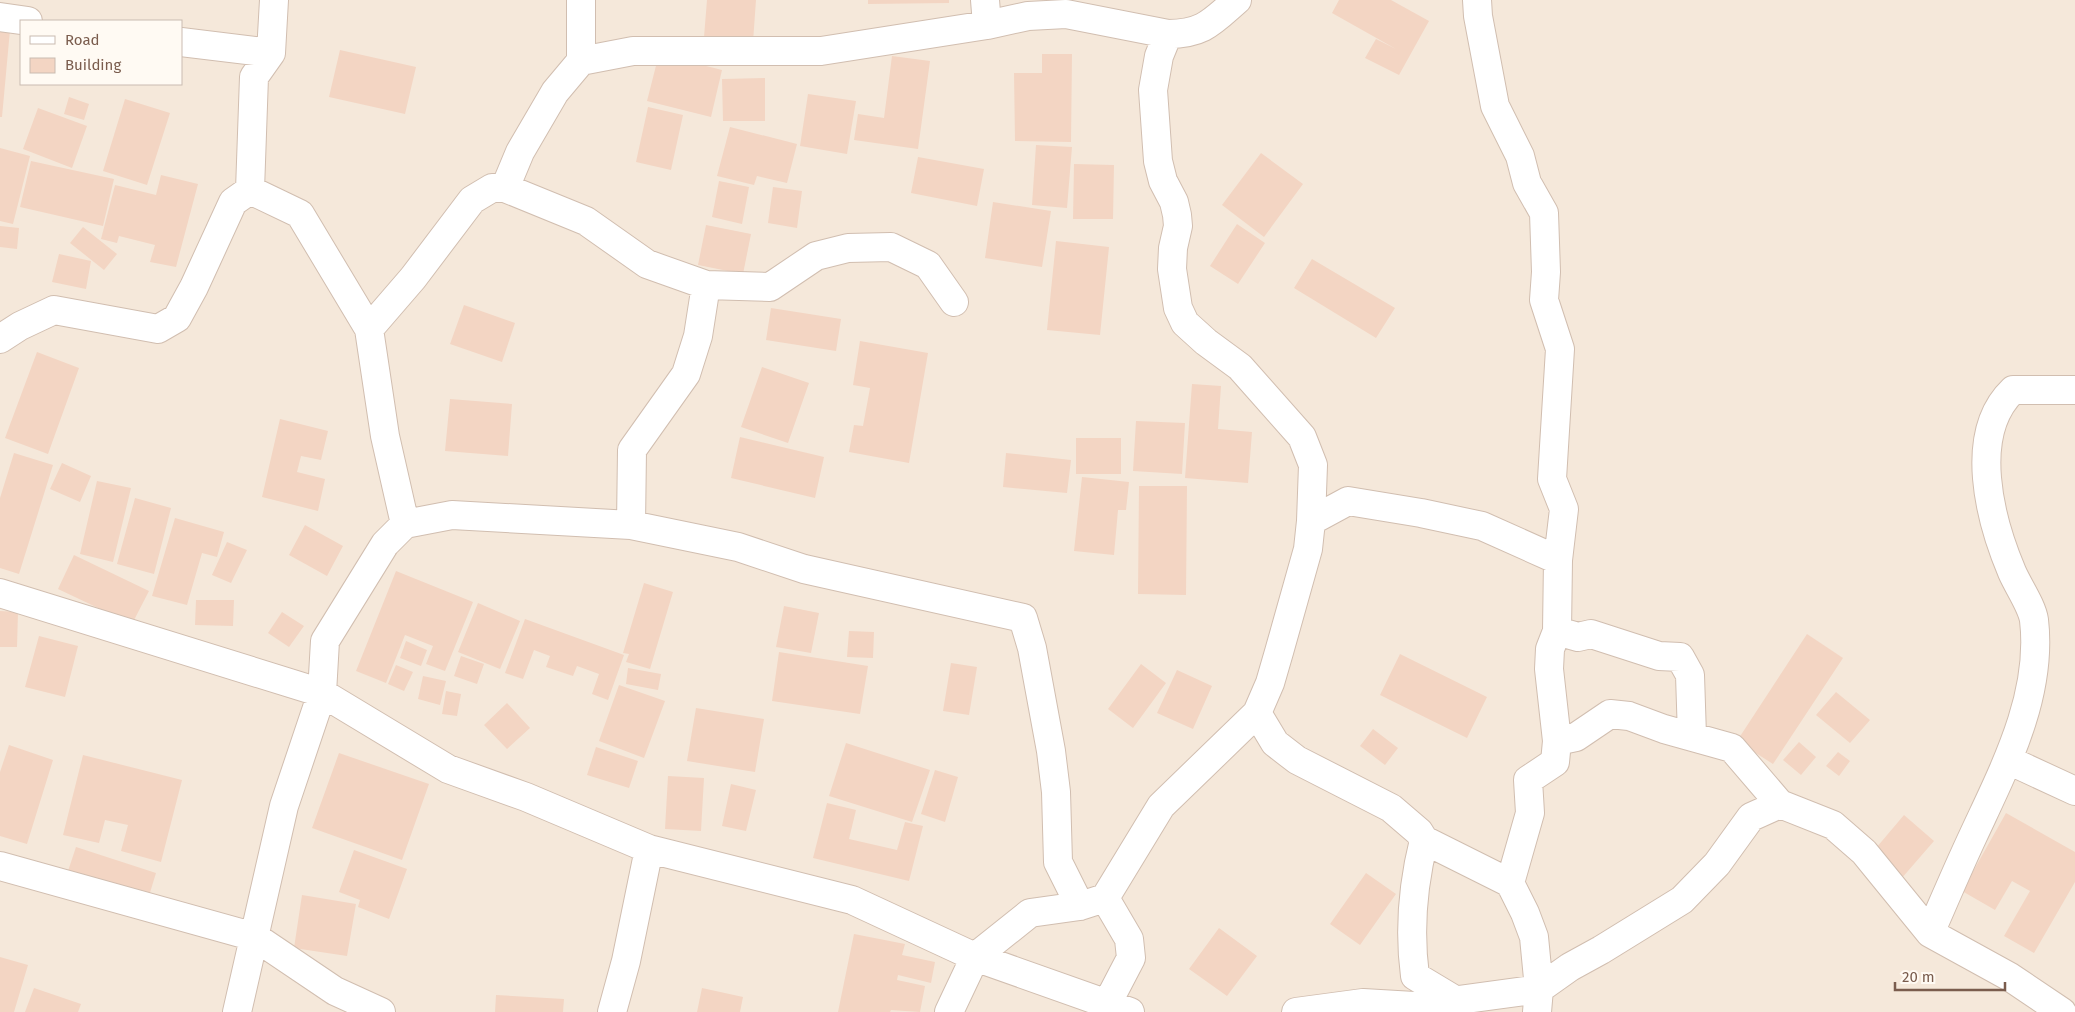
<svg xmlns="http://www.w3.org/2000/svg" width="2075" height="1012" font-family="'Fira Sans',sans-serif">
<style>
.residential{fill:#f5e8da;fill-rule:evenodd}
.building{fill:#f3d5c3}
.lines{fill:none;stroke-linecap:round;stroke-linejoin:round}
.minor-casing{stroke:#d1beb0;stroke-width:30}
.minor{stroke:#fff;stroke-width:28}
</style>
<rect width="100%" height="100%" fill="#fdf6ec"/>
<!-- residential -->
<path class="residential" d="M 0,0 L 2075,0 L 2075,1012 L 0,1012 ZM 21,21 L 181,21 L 181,84 L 21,84 Z"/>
<!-- building -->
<path class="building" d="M 707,0 L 756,0 L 753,42 L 704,37 Z
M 868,0 L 949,0 L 949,3 L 868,4 Z
M 1339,0 L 1391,0 L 1429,21 L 1399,75 L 1365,58 L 1376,39 L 1396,49 L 1332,13 Z
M 0,29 L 10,30 L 2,117 L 0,117 Z
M 340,50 L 416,67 L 405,114 L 329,97 Z
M 659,54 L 722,70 L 711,117 L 647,101 Z
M 1042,54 L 1072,54 L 1071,142 L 1015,141 L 1014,73 L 1042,73 Z
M 892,56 L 930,61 L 918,149 L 854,140 L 858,114 L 884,118 Z
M 765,78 L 765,121 L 723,121 L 722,79 Z
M 808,94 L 856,101 L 847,154 L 800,146 Z
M 69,97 L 89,104 L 84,120 L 64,114 Z
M 125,99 L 170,113 L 147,185 L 103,171 Z
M 648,107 L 683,115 L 671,170 L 636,162 Z
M 38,108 L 87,126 L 72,168 L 23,149 Z
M 730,127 L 797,144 L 787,183 L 757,176 L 754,185 L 717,176 Z
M 1036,145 L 1072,147 L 1067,208 L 1032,205 Z
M 0,148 L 30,156 L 13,224 L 0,221 Z
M 1261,153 L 1303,184 L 1264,237 L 1222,205 Z
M 918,157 L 984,169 L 977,206 L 911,193 Z
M 31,161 L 114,179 L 103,226 L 20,207 Z
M 1074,164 L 1114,165 L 1113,219 L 1073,219 Z
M 161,175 L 198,184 L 176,267 L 150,262 L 155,245 L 119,236 L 117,243 L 101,239 L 115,185 L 156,195 Z
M 719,181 L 749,187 L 742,224 L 712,217 Z
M 773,187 L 802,191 L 797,228 L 768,223 Z
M 993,202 L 1051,211 L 1042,267 L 985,258 Z
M 1237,224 L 1265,243 L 1238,284 L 1210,266 Z
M 706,225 L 751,234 L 743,274 L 698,265 Z
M 0,226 L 19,228 L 17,249 L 0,247 Z
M 83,227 L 117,254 L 104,270 L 70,243 Z
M 1056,241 L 1109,247 L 1100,335 L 1047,330 Z
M 59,254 L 91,261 L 86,289 L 52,282 Z
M 1312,259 L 1395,308 L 1376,338 L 1294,288 Z
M 464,305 L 515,323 L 502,362 L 450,344 Z
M 771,308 L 841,319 L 836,351 L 766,340 Z
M 860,341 L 928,353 L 909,463 L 849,452 L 854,425 L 863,426 L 870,388 L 853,385 Z
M 37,352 L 79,368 L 48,454 L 5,438 Z
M 762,367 L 809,383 L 788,443 L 741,427 Z
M 1192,384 L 1221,386 L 1218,429 L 1252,432 L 1248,483 L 1185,478 Z
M 450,399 L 512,404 L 508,456 L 445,451 Z
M 280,419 L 328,431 L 321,460 L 301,456 L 297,472 L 325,479 L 318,511 L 262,497 Z
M 1136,421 L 1185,423 L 1182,474 L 1133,471 Z
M 740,437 L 824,457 L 815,498 L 731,478 Z
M 1076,438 L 1121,438 L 1121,474 L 1076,474 Z
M 14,453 L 53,465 L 19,574 L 0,568 L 0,498 Z
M 1006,453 L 1071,460 L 1067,493 L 1003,487 Z
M 62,463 L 91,476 L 80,502 L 50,489 Z
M 1082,477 L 1129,482 L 1126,510 L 1118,510 L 1114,555 L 1074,551 Z
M 97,481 L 131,488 L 113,562 L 80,554 Z
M 1139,486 L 1187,486 L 1186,595 L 1138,594 Z
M 135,498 L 171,508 L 154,574 L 117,564 Z
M 175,518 L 224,532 L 217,557 L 202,553 L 187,605 L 152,596 Z
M 305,525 L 343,546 L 327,576 L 289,555 Z
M 227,542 L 247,550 L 231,583 L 212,575 Z
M 74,555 L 149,591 L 132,624 L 58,589 Z
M 396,571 L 473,602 L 445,671 L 426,664 L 433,646 L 405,635 L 386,683 L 356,671 Z
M 644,583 L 673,592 L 650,669 L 626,662 L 629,654 L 623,653 Z
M 196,600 L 234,600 L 233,626 L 195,625 Z
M 478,603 L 520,621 L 500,669 L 458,652 Z
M 784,606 L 819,613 L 811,653 L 776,647 Z
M 0,611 L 18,612 L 17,647 L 0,647 Z
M 282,612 L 304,626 L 289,647 L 268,633 Z
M 525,619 L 624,655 L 608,700 L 592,694 L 599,674 L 577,666 L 573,676 L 546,667 L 550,656 L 534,650 L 523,679 L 505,673 Z
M 849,631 L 874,632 L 873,658 L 847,657 Z
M 1807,634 L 1843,658 L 1773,764 L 1737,741 Z
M 39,636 L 78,646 L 65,697 L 25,687 Z
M 406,641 L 427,650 L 421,666 L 400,658 Z
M 779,652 L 868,666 L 860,714 L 772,701 Z
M 1400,654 L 1487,697 L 1467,738 L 1380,695 Z
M 461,656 L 484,664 L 477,684 L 454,676 Z
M 951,663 L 977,667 L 969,715 L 943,711 Z
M 1141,664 L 1166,683 L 1133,728 L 1108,709 Z
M 396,665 L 413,672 L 404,691 L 388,684 Z
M 628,668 L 661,674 L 658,690 L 626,684 Z
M 1177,670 L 1212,686 L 1193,729 L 1157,713 Z
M 423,676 L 446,681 L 440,705 L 418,699 Z
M 619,685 L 665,701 L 644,758 L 599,741 Z
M 446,691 L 461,694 L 457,716 L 442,714 Z
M 1836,692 L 1870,720 L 1850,743 L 1816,715 Z
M 507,703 L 530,728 L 507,749 L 484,725 Z
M 696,708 L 764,719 L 755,772 L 687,761 Z
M 1373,729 L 1398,748 L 1385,765 L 1360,746 Z
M 1799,742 L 1816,757 L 1801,775 L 1783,760 Z
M 846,743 L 930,770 L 912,822 L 829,796 Z
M 9,745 L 53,760 L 27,844 L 0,836 L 0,772 Z
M 596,747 L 638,761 L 629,788 L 587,775 Z
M 1838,752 L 1850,761 L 1839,776 L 1826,766 Z
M 339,753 L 429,784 L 402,860 L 312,828 Z
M 83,755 L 182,780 L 161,862 L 121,851 L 128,825 L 105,820 L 99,843 L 63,835 Z
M 935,770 L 958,777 L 945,822 L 921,814 Z
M 668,776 L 704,778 L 701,831 L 665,829 Z
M 731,784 L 756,790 L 746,831 L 722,826 Z
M 827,803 L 856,810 L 849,839 L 897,850 L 905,822 L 923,826 L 909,881 L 813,858 Z
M 2006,813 L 2075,852 L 2075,882 L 2034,953 L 2004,936 L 2030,891 L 2012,881 L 1995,910 L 1962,891 Z
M 1904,815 L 1934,841 L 1901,879 L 1871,854 Z
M 76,847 L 156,873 L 148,899 L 67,874 Z
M 354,850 L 407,869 L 389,919 L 358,907 L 360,900 L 339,892 Z
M 1366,873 L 1396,894 L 1360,945 L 1330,924 Z
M 302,895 L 356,904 L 347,956 L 294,948 Z
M 1219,928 L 1257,956 L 1227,996 L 1189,969 Z
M 854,934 L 905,944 L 902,955 L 935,962 L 931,983 L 898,975 L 897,980 L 925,986 L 920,1012 L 891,1010 L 890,1012 L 838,1012 Z
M 0,957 L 28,965 L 14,1012 L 0,1012 Z
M 34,988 L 81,1004 L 78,1012 L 25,1012 Z
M 702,988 L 743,997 L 740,1012 L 697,1012 Z
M 496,995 L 564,999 L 563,1012 L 495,1012 Z"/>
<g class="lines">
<!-- minor casing -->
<g class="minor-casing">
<path id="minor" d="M 985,0 L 987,25
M 1477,0 L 1478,16 L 1495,106 L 1520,156 L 1527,183 L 1544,213 L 1546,272 L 1544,300 L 1560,349 L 1552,479 L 1564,509 L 1558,560 L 1557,631 L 1550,649 L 1549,669 L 1557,741 L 1555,762 L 1528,780 L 1530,813 L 1510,883 L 1525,913 L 1534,937 L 1539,989 L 1537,1012
M 0,17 L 28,21
M 181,42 L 271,53 L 254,77 L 250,190
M 271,53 L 274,0
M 581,61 L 581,0
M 505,188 L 520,152 L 555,92 L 581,61 L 633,51 L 821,51 L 987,25 L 1028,16 L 1066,14 L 1168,34 C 1203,34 1212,22 1237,0
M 250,190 L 300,214 L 369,329 L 385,436 L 405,524
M 369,329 L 413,278 L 472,200 L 492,188 L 505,188 L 586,221 L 647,264 L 706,285 L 770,287 L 816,256 L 848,248 L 891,247 L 928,265 L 954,302
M 0,339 L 20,326 L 54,310 L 158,329 L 177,318 L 194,287 L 233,202 L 250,190
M 1311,521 L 1348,501 L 1421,513 L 1482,526 L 1558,560
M 631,525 L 632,450 L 686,374 L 698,336 L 706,285
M 0,593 L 322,693 L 448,769 L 526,797 L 649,849 L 852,900 L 975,957 L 1130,1012
M 1557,631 L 1578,637 L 1591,634 L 1659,656 L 1680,657 L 1690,675 L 1692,736
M 1257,713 L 1275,743 L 1297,760 L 1391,808 L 1419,832 L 1424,840 L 1510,883
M 1557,741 L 1576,737 L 1610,714 L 1629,716 L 1664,729 L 1732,748 L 1780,804 L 1833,825 L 1864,852 L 1930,933 L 2010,977 L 2062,1012
M 2008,760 L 2075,791
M 1424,840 C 1413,884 1409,931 1415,976 L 1455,1000
M 0,866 L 255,937 L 335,991 L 381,1012
M 1105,898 L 1129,939 L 1131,958 L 1107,1004
M 1930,933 C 1944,901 1958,868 1973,836 C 2004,769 2043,696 2034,620 C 2032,606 2018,586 2012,572 C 1990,520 1967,434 2013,390 L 2075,390
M 237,1012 L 284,806 L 322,693 L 325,641 L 385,544 L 405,524 L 452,515 L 631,525 L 738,547 L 804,569 L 1023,618 L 1032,648 L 1051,751 L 1056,792 L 1058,862 L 1080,906
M 612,1012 L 626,961 L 649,849
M 949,1012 L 975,957 L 1030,913 L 1080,906 L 1105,898 L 1161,806 L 1257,713 L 1270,683 L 1279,652 L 1308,549 L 1311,521 L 1313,465 L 1302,437 L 1240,367 L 1206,342 L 1185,323 L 1178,308 L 1172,269 L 1173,248 L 1178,226 L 1177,215 L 1174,202 L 1163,181 L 1158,161 L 1153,90 L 1159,56 L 1168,34
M 1296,1012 L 1363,1003 L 1414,1006 L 1539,989 L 1570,967 L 1601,950 L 1682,900 L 1717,864 L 1751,817 L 1780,804"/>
</g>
<!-- minor -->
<use href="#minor" class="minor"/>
</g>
<!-- legend -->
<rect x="20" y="20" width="162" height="65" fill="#fffaf3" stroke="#cabbb1"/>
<rect x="30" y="36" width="25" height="8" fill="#ffffff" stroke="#cabbb1"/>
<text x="65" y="45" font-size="15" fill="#7a5c4d">Road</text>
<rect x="30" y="58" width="25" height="15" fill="#f3d5c3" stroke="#cabbb1"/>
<text x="65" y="70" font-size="15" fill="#7a5c4d">Building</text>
<!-- scale -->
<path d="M1895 982v8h110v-8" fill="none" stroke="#7a5c4d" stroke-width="2.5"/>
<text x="1902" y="982" font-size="15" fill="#7a5c4d" stroke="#fffaf3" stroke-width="4" paint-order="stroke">20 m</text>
</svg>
